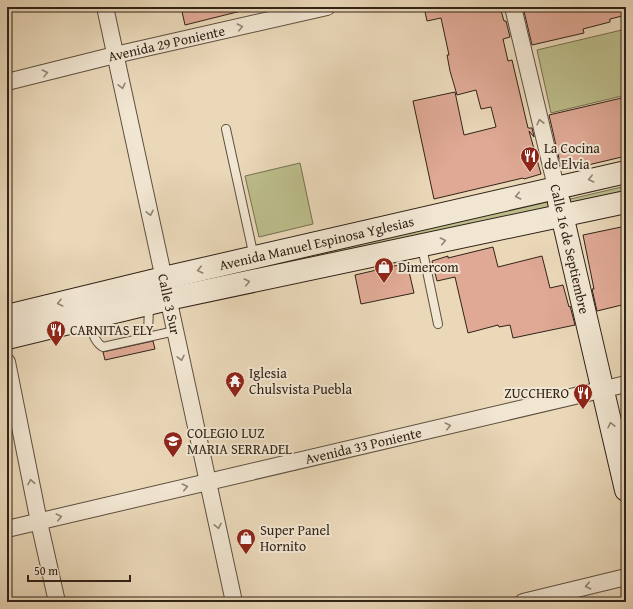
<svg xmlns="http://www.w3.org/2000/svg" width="633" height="609" font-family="'Gentium Book Plus',serif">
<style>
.green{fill:#bcbd8b;stroke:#767051}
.building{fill:#dfa995;stroke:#302317}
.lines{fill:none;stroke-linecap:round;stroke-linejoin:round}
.lane-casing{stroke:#5e5040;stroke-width:10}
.street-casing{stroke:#5e5040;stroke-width:18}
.secondary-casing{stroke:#302317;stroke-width:24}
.lane{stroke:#f1e6d2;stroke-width:8}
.street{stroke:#f1e6d2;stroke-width:16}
.secondary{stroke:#f1e6d2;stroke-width:22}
.oneway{stroke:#908474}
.labels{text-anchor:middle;stroke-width:4;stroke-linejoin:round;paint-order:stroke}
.street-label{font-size:14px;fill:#302317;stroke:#f1e6d2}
.poi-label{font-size:14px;fill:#302317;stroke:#f1e6d2;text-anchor:start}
</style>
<rect width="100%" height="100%" fill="#ead8b9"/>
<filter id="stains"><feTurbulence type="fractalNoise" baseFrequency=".005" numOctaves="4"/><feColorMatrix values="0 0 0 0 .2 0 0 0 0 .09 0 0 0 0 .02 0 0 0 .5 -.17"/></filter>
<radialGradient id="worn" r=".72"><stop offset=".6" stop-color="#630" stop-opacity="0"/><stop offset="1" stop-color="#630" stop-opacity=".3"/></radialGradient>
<!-- green -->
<path class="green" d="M 626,29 L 626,95 L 551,113 L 537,50 Z
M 300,163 L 313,224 L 259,237 L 245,176 Z
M 626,186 L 626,200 L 569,213 L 566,200 Z
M 544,196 L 551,207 L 264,270 L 254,269 L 261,262 Z"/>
<!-- building -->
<path class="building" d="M 181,7 L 241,7 L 241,11 L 185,25 Z
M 424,7 L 500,7 L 504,21 L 506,21 L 510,37 L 503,39 L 508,61 L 512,60 L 528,128 L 532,128 L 534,137 L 529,131 L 541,174 L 524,179 L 523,178 L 434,199 L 413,101 L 455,92 L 464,135 L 496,127 L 491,107 L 481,109 L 476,90 L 457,95 L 450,71 L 447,55 L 449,55 L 441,18 L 427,21 Z
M 523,7 L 551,7 L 552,11 L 568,7 L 577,7 L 578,11 L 592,7 L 626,7 L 626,15 L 610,19 L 610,22 L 583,29 L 584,33 L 532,45 Z
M 626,97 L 626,156 L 567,170 L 561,167 L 549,115 Z
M 626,226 L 626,304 L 597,311 L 592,289 L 594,289 L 583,235 Z
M 493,247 L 498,267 L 542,256 L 550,288 L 563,285 L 569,307 L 570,306 L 575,325 L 513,338 L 510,325 L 499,327 L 498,325 L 468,333 L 455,277 L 437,281 L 432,261 L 448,256 L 448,258 Z
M 407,263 L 414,293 L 361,304 L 355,275 Z
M 153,341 L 155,349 L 105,360 L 103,352 Z"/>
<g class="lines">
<!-- lane casing -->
<g class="lane-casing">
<path id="lane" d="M 226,129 L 254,257
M 422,247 L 438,324
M 88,320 C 92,330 94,342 103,347 L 175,331
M 148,337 L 149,304"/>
</g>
<!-- street casing -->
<g class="street-casing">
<g id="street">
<path id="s1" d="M 105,7 L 234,602"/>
<path d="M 513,7 L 556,187"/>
<path id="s2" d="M 7,82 L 115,55 L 327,7"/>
<path d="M 7,362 L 39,522 L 57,602"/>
<path id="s3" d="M 7,529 L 626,384"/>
<path d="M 523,602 L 626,577"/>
</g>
</g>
<!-- secondary casing -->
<g class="secondary-casing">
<g id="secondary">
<path d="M 559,202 L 626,490"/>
<path id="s4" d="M 7,316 L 164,278 L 626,172"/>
<path d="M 7,338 L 168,299 L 626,202"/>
</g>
</g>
<!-- lane -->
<use href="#lane" class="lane"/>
<!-- street -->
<use href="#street" class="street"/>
<!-- secondary -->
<use href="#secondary" class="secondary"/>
</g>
<!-- one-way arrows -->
<defs><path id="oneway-chevron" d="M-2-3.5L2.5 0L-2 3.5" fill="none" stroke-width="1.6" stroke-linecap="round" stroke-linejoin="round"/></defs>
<g class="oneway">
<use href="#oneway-chevron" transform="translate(240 27) rotate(-13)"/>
<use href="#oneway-chevron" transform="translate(45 73) rotate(-14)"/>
<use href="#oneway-chevron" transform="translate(122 86) rotate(77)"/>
<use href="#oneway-chevron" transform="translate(540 122) rotate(-103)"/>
<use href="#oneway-chevron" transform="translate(591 179) rotate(167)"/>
<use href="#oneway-chevron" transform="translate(518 196) rotate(167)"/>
<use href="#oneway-chevron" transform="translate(150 213) rotate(78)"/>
<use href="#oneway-chevron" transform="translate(443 241) rotate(-12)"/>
<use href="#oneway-chevron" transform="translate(200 270) rotate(167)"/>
<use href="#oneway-chevron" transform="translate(247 282) rotate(-12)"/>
<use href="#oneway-chevron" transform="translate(60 303) rotate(166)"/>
<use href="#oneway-chevron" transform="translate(181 358) rotate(78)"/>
<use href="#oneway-chevron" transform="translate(611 425) rotate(-103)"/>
<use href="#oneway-chevron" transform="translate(448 426) rotate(-13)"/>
<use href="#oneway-chevron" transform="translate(31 482) rotate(-101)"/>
<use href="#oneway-chevron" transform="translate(185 487) rotate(-13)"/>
<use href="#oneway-chevron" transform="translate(59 517) rotate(-13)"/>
<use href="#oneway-chevron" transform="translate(218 526) rotate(78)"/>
<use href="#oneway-chevron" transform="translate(588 586) rotate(167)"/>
</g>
<!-- icons -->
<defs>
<g id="restaurant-pin" transform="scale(1)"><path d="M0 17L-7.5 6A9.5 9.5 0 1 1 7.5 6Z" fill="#8f2418" stroke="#f1e6d2"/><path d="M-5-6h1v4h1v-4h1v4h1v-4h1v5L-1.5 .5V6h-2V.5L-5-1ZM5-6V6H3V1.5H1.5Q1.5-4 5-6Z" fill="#fff"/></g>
<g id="shop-pin" transform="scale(1)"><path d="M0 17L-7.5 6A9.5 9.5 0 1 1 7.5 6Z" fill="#8f2418" stroke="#f1e6d2"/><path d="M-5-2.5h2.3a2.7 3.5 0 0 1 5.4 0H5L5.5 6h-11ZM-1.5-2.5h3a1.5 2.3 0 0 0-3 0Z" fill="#fff"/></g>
<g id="temple-pin" transform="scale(1)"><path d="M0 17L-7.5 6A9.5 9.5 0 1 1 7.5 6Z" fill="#8f2418" stroke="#f1e6d2"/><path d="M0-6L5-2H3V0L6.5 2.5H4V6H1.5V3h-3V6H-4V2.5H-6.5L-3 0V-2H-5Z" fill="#fff"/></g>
<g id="school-pin" transform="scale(1)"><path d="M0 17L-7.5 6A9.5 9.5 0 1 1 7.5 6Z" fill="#8f2418" stroke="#f1e6d2"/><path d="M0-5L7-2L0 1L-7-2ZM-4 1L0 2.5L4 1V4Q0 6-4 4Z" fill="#fff"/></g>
</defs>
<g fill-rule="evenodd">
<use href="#restaurant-pin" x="530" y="156"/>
<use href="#shop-pin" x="384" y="267"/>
<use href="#restaurant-pin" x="56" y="330"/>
<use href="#temple-pin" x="235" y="381"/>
<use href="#restaurant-pin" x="583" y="393"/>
<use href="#school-pin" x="173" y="441"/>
<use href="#shop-pin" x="246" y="538"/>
</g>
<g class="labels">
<!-- street labels -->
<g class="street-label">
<text dy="5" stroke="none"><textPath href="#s2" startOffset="164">Avenida 29 Poniente</textPath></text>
<text dy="5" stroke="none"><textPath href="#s4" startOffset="318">Avenida Manuel Espinosa Yglesias</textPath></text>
<text transform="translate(570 249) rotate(77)" y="5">Calle 16 de Septiembre</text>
<text dy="5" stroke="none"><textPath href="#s1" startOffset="304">Calle 3 Sur</textPath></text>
<text dy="5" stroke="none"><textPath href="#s3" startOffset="366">Avenida 33 Poniente</textPath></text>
</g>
<!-- poi labels -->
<g class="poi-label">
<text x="544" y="153">La Cocina<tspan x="544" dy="16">de Elvia</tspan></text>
<text x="398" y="272">Dimercom</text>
<text x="70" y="335">CARNITAS ELY</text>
<text x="249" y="378">Iglesia<tspan x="249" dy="16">Chulsvista Puebla</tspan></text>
<text x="569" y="398" text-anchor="end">ZUCCHERO</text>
<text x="187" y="438">COLEGIO LUZ<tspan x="187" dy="16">MARIA SERRADEL</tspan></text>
<text x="260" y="535">Super Panel<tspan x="260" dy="16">Hornito</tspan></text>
</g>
</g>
<!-- margin -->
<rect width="633" height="609" fill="none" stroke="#ead8b9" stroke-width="24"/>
<rect x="8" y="8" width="617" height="593" fill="none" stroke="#302317" stroke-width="2"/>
<rect x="12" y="12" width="609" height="585" fill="none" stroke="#302317"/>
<!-- scale -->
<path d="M28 575v6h102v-6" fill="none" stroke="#302317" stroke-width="2"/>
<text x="34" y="575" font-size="12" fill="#302317" stroke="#f1e6d2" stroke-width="3" paint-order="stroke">50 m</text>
<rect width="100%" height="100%" filter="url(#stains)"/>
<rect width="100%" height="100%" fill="url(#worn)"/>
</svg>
